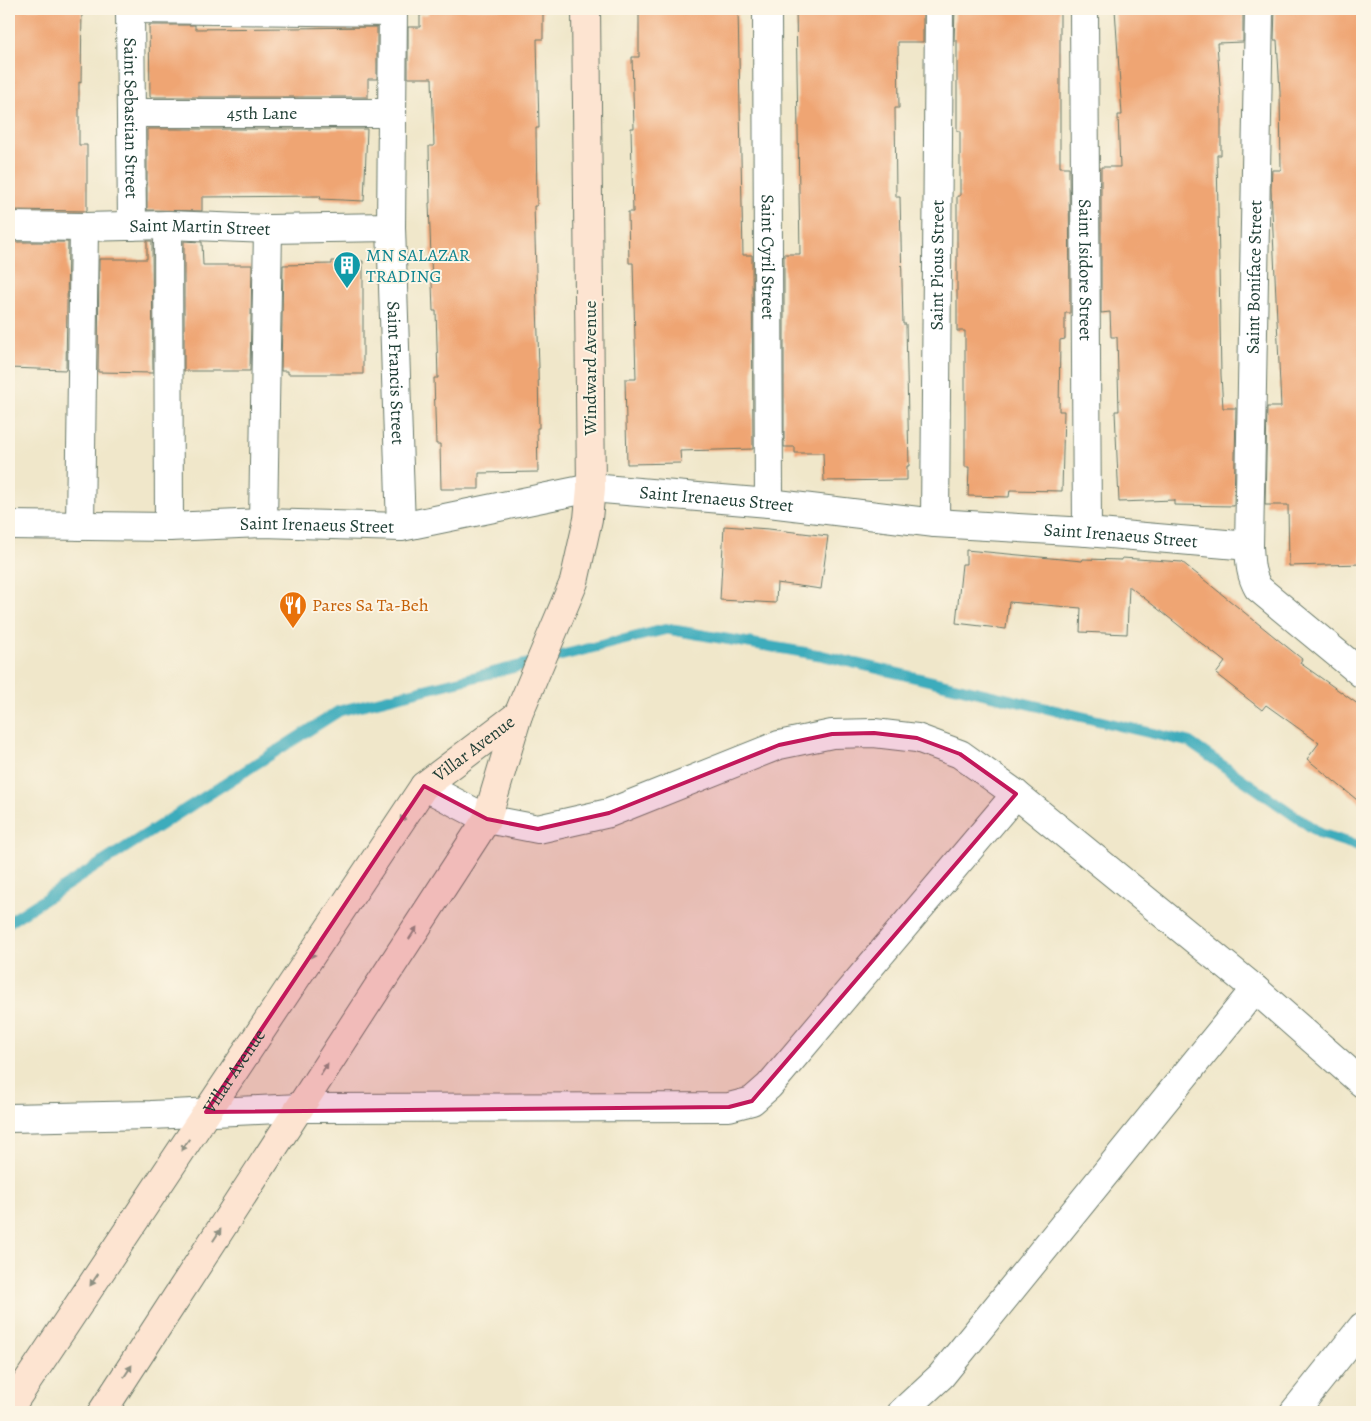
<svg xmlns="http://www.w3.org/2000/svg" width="1371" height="1421" font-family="Alegreya,serif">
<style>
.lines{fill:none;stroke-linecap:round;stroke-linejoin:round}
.stream{stroke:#3eacbc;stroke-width:11}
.building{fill:#efa573}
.pedestrian-casing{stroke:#687868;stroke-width:30}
.minor-casing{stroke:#687868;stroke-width:30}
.secondary-casing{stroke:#687868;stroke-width:30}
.pedestrian{stroke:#fff;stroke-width:28}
.minor{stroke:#fff;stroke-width:28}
.secondary{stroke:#fde4d1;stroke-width:28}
.oneway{fill:#8e9082}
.marked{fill:#c2185b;fill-opacity:0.2;stroke:#c2185b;stroke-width:4;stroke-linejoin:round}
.labels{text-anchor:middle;stroke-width:4;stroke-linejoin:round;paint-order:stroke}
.street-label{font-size:18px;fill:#1f3d34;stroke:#fcf5e5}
.culture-label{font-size:18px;fill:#0d838f;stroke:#fcf5e5;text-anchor:start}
.food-label{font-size:18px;fill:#c56008;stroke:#fcf5e5;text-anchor:start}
</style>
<rect width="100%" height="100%" fill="#fcf5e5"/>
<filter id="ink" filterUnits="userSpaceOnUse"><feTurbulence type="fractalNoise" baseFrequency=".02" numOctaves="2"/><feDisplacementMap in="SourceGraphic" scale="10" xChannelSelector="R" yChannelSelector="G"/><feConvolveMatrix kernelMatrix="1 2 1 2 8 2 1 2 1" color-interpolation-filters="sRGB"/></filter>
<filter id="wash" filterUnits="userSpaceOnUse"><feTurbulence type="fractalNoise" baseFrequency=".0096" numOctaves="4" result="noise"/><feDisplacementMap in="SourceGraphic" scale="20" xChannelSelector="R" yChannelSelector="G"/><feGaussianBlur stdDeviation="1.12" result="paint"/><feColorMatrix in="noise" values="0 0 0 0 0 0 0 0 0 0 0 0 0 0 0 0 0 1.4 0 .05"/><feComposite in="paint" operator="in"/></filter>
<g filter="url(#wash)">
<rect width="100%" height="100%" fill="#f0e7ca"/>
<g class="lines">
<!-- stream -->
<path class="stream" d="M 9,922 L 339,711 L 667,629 L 820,655 L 1189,742 L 1321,834 L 1362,847"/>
</g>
<g id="blocks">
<!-- building -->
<path class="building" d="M 9,9 L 82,9 L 81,83 L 79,82 L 79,145 L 87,145 L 87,211 L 9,210 Z
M 428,9 L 543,9 L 543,39 L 537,39 L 539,128 L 536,128 L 537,206 L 534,206 L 539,368 L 538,368 L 539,428 L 537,428 L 538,472 L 479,473 L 479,489 L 441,489 L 440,444 L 436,444 L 434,378 L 438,378 L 436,311 L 433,311 L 429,203 L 430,203 L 429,146 L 434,146 L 432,78 L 408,78 L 408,27 L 420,27 L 420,15 L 428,14 Z
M 639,9 L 738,9 L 743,255 L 752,255 L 753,449 L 680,451 L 681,463 L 627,464 L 625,379 L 636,379 L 633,263 L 629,263 L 628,212 L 633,212 L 631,128 L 634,128 L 632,57 L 639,57 Z
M 796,9 L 923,9 L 923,42 L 898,42 L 899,108 L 895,108 L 896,197 L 900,197 L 903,324 L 906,324 L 909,466 L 907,466 L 907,480 L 824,481 L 823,453 L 795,453 L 795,447 L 784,447 L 784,254 L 800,254 Z
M 955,9 L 1060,9 L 1060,167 L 1069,167 L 1070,313 L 1065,313 L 1065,339 L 1060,340 L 1059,411 L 1064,411 L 1062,491 L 1010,490 L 1009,497 L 968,496 L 969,467 L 965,467 L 965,331 L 957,331 L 957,196 L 960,196 L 960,131 L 957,131 L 957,41 L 954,41 Z
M 1115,9 L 1243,9 L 1243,42 L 1217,43 L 1221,100 L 1221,155 L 1217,155 L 1221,375 L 1223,408 L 1236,408 L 1234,506 L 1174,505 L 1174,500 L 1119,502 L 1115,411 L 1119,411 L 1117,337 L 1111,337 L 1110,312 L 1101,313 L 1101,167 L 1120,167 L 1118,115 L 1122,115 Z
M 1275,9 L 1362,9 L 1362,564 L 1289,566 L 1288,505 L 1265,505 L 1267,407 L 1281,407 L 1271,189 L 1272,170 L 1281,170 L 1280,92 L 1277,40 L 1274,40 Z
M 149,25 L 195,25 L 195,29 L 377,27 L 377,79 L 368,79 L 368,97 L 150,97 Z
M 147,129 L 367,129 L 364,201 L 320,199 L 321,196 L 202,197 L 202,211 L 147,210 Z
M 147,241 L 152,241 L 153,373 L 98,372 L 99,259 L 147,259 Z
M 184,241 L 202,242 L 203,265 L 252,265 L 250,371 L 184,371 Z
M 9,242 L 68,242 L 66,370 L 9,368 Z
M 332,261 L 363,261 L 363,374 L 288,374 L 288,371 L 281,371 L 283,265 L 332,264 Z
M 724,526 L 769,529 L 828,536 L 821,589 L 777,583 L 776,603 L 720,600 Z
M 966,550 L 1082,561 L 1083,559 L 1122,560 L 1122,558 L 1182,562 L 1302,659 L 1300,663 L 1362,707 L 1362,804 L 1307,759 L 1319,743 L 1266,705 L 1262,710 L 1216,674 L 1225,662 L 1129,586 L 1127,634 L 1080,632 L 1081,608 L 1009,602 L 1006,629 L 956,623 L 962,564 L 966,564 Z"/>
</g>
</g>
<g filter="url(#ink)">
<use href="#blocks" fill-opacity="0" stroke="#687868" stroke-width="1"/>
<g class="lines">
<!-- pedestrian casing -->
<g class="pedestrian-casing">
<g id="pedestrian">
<path d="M 130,9 L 393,12"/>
<path id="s1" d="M 131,113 L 392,113"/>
<path d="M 168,225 L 169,527"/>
<path d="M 263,523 L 268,229"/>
<path d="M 80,526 L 84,227"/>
</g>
</g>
<!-- minor casing -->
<g class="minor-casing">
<g id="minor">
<path id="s2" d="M 130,9 L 132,226"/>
<path id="s3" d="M 393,9 L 391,227 L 401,527"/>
<path id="s4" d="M 767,9 L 769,503"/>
<path id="s5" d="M 1084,9 L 1087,532"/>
<path id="s6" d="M 9,226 L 84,227 L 168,225 L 268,229 L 391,227"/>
<path id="s7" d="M 935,523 L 939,9"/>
<path id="s8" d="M 9,525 L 169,527 L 263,523 L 401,527 L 591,488 L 769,503 L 935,523 L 1087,532 L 1249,546 C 1250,562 1250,574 1258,588 L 1362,674"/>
<path id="s9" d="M 1249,546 L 1259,9"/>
<path d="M 424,786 L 487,819 L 538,829 L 609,813 L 779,745 L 832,734 L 874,733 L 917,738 L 960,754 L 1016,794 L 1255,989 L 1362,1083"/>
<path d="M 9,1118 L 151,1115 L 299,1108 L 729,1107 L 752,1101 L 769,1086 L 1016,794"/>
<path d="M 902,1412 L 941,1376 L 1255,989"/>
<path d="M 1294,1412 L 1362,1327"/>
</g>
</g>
<!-- secondary casing -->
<g class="secondary-casing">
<g id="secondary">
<path id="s10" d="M 9,1409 L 424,786 L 518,715"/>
<path d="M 102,1412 L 487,819 L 518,715 L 574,582 L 588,519 L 591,488 L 586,9"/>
</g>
</g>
<!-- pedestrian -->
<use href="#pedestrian" class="pedestrian"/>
<!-- minor -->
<use href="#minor" class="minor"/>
<!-- secondary -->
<use href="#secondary" class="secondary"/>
</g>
<!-- one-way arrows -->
<defs><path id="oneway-solid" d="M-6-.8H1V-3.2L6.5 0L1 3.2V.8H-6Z" transform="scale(1.25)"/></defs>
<g class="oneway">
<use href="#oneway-solid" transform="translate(404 816) rotate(124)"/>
<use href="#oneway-solid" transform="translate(413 933) rotate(-57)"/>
<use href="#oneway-solid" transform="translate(314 952) rotate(124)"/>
<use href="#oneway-solid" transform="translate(324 1069) rotate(-57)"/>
<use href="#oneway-solid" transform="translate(185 1145) rotate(124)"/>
<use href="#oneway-solid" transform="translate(217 1235) rotate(-57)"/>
<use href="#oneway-solid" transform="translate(94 1280) rotate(124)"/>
<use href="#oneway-solid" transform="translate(128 1371) rotate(-57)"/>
</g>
</g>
<!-- marked area -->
<path class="marked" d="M 874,733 L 917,738 L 960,754 L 1016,794 L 752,1101 L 729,1107 L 206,1112 L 424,786 L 487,819 L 538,829 L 609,813 L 779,745 L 832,734 Z"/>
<!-- icons -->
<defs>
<g id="building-pin" transform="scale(1.4375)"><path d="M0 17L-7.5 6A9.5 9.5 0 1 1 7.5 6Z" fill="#0f9aa8" stroke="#fcf5e5"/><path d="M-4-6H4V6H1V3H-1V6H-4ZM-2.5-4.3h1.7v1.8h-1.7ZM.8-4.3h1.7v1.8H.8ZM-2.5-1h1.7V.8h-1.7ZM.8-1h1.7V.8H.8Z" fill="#fff"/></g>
<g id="restaurant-pin" transform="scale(1.4375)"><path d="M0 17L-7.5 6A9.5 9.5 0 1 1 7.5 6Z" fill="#e8710a" stroke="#fcf5e5"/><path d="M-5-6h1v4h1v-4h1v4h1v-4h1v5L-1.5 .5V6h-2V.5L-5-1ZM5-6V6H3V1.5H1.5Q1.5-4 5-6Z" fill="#fff"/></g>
</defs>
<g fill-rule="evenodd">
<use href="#building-pin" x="347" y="265"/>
<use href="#restaurant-pin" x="293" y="605"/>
</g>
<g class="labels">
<!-- street labels -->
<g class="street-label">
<text dy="6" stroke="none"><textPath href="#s1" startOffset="131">45th Lane</textPath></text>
<text dy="6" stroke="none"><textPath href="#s2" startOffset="109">Saint Sebastian Street</textPath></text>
<text dy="6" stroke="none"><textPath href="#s6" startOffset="191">Saint Martin Street</textPath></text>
<text dy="6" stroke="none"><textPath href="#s4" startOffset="248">Saint Cyril Street</textPath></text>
<text dy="6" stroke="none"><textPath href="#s7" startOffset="258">Saint Pious Street</textPath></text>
<text dy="6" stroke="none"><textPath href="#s5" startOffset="261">Saint Isidore Street</textPath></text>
<text dy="6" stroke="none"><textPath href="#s9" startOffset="269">Saint Boniface Street</textPath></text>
<text transform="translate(590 368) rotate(-90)" y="6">Windward Avenue</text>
<text dy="6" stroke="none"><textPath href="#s3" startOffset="364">Saint Francis Street</textPath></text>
<text dy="6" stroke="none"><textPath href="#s8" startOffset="712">Saint Irenaeus Street</textPath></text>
<text dy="6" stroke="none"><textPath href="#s8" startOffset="308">Saint Irenaeus Street</textPath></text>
<text dy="6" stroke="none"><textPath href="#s8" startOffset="1118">Saint Irenaeus Street</textPath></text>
<text dy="6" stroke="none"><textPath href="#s10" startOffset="811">Villar Avenue</textPath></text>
<text dy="6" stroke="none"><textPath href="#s10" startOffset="406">Villar Avenue</textPath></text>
</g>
<!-- culture labels -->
<g class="culture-label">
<text x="366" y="261">MN SALAZAR<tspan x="366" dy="21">TRADING</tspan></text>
</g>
<!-- food labels -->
<g class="food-label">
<text x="312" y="611">Pares Sa Ta-Beh</text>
</g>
</g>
<!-- margin -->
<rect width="1371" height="1421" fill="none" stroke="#fcf5e5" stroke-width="30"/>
</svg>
